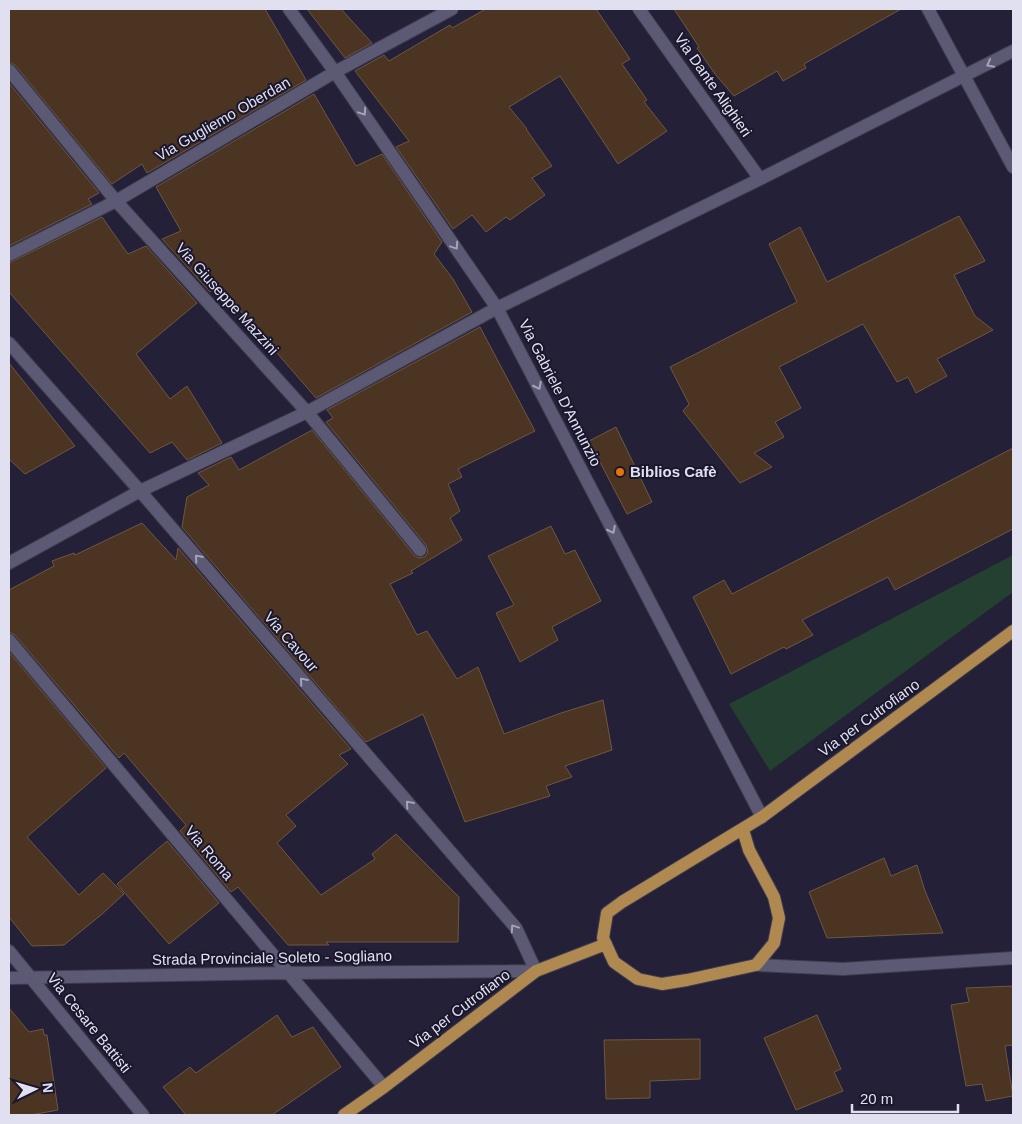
<svg xmlns="http://www.w3.org/2000/svg" width="1022" height="1124" font-family="Helvetica,sans-serif">
<style>
.green{fill:#234030}
.building{fill:#4b3522;stroke:#6e5742}
.lines{fill:none;stroke-linecap:round;stroke-linejoin:round}
.minor-casing{stroke:#403d50;stroke-width:14}
.major-casing{stroke:#403d50;stroke-width:14}
.minor{stroke:#5c5975;stroke-width:12}
.major{stroke:#af8950;stroke-width:12}
.oneway{stroke:#a5a3b9}
.food-dot{fill:#e8710a;stroke:#1a172d;stroke-width:2}
.labels{text-anchor:middle;stroke-width:4;stroke-linejoin:round;paint-order:stroke}
.street-label{font-size:15px;fill:#e1e0f0;stroke:#1a172d}
.poi-label{font-size:15px;font-weight:bold;fill:#e1e0f0;stroke:#1a172d;text-anchor:start}
</style>
<rect width="100%" height="100%" fill="#232038"/>
<!-- green -->
<path class="green" d="M 1013,555 L 1013,592 L 770,771 L 729,704 Z"/>
<!-- building -->
<path class="building" d="M 9,9 L 265,9 L 306,80 L 147,173 L 142,164 L 112,184 L 15,65 L 9,62 Z
M 307,9 L 341,9 L 372,43 L 345,58 Z
M 486,9 L 596,9 L 630,59 L 622,64 L 647,100 L 644,102 L 667,131 L 618,164 L 560,76 L 509,107 L 527,129 L 526,129 L 552,166 L 532,178 L 545,195 L 510,220 L 506,217 L 486,232 L 472,215 L 453,229 L 396,147 L 409,141 L 355,71 L 384,55 L 389,61 L 450,25 L 452,28 Z
M 674,9 L 901,9 L 804,64 L 806,68 L 783,81 L 777,71 L 734,96 L 715,74 L 697,48 L 699,47 Z
M 9,83 L 99,193 L 88,199 L 92,204 L 9,246 Z
M 314,94 L 356,166 L 382,154 L 442,242 L 434,254 L 453,279 L 472,312 L 316,398 L 218,285 L 210,292 L 162,239 L 181,231 L 156,187 Z
M 959,216 L 985,261 L 954,275 L 975,316 L 993,330 L 937,359 L 947,376 L 916,393 L 908,377 L 897,382 L 863,324 L 779,367 L 801,408 L 775,422 L 784,437 L 754,453 L 772,467 L 740,483 L 683,411 L 689,404 L 670,367 L 797,302 L 769,244 L 800,227 L 827,282 Z
M 102,217 L 128,254 L 146,246 L 197,303 L 136,354 L 170,399 L 187,386 L 222,443 L 187,460 L 172,442 L 150,453 L 9,292 L 9,263 Z
M 480,327 L 535,431 L 458,469 L 462,477 L 448,484 L 460,511 L 450,518 L 462,540 L 411,571 L 413,573 L 390,584 L 417,635 L 427,631 L 457,679 L 478,667 L 504,734 L 561,713 L 603,700 L 612,750 L 565,766 L 572,777 L 546,786 L 550,796 L 465,822 L 423,714 L 366,742 L 182,527 L 187,497 L 209,485 L 198,473 L 231,457 L 239,470 L 312,430 L 414,555 L 418,558 L 425,557 L 428,552 L 426,545 L 326,422 L 333,418 L 327,410 Z
M 9,363 L 75,446 L 25,474 L 9,459 Z
M 616,427 L 652,502 L 627,514 L 589,441 Z
M 1013,448 L 1013,529 L 895,590 L 888,577 L 802,620 L 813,635 L 786,649 L 784,647 L 731,674 L 693,597 L 724,580 L 732,594 Z
M 142,523 L 176,560 L 178,548 L 351,749 L 339,755 L 348,764 L 286,815 L 296,826 L 277,843 L 321,895 L 375,859 L 372,854 L 396,834 L 459,897 L 458,942 L 326,942 L 329,945 L 288,945 L 238,887 L 231,892 L 180,831 L 186,825 L 124,753 L 119,758 L 15,635 L 9,632 L 9,590 L 54,566 L 52,561 L 74,553 L 75,555 Z
M 551,526 L 565,554 L 575,550 L 601,601 L 552,627 L 558,640 L 520,662 L 496,613 L 514,605 L 488,556 Z
M 9,652 L 106,768 L 27,837 L 79,895 L 103,873 L 124,894 L 101,915 L 64,945 L 32,946 L 9,917 Z
M 167,841 L 219,903 L 169,944 L 117,884 Z
M 884,858 L 891,876 L 917,865 L 925,891 L 943,933 L 827,938 L 809,892 Z
M 1013,986 L 1013,1045 L 1005,1046 L 1013,1096 L 986,1101 L 982,1084 L 966,1086 L 951,1005 L 969,1002 L 966,988 Z
M 9,1008 L 29,1032 L 43,1029 L 44,1035 L 47,1035 L 58,1110 L 31,1115 L 9,1115 Z
M 277,1015 L 292,1037 L 313,1027 L 341,1067 L 272,1115 L 186,1115 L 163,1087 L 190,1067 L 196,1073 Z
M 817,1015 L 841,1069 L 834,1072 L 843,1091 L 796,1110 L 764,1038 Z
M 700,1039 L 700,1079 L 650,1081 L 650,1098 L 606,1099 L 604,1040 Z"/>
<g class="lines">
<!-- minor casing -->
<g class="minor-casing">
<path id="minor" d="M 289,9 L 335,72 L 497,308 L 762,817
M 639,9 L 760,179
M 928,9 L 1013,167
M 9,70 L 116,201 L 307,412 L 420,550
M 9,255 L 116,201 L 335,72 L 452,9
M 9,343 L 140,491 L 516,928 L 536,971 L 288,973 L 9,978
M 9,563 L 140,491 L 307,412 L 497,308 L 760,179 L 1013,51
M 9,640 L 384,1087
M 9,951 L 143,1115
M 756,965 L 843,969 L 1013,958"/>
</g>
<!-- major casing -->
<g class="major-casing">
<path id="major" d="M 743,830 L 749,850 L 774,897 L 779,918 L 774,943 L 756,965 L 687,980 L 662,984 L 638,979 L 614,962 L 603,938 L 607,913 L 622,902 L 762,817 L 1013,631
M 344,1115 L 384,1087 L 536,971 L 606,944"/>
</g>
<!-- minor -->
<use href="#minor" class="minor"/>
<!-- major -->
<use href="#major" class="major"/>
</g>
<!-- one-way arrows -->
<defs><path id="oneway-chevron" d="M-2-3.5L2.5 0L-2 3.5" fill="none" stroke-width="1.6" stroke-linecap="round" stroke-linejoin="round" transform="scale(1.25)"/></defs>
<g class="oneway">
<use href="#oneway-chevron" transform="translate(990 64) rotate(152)"/>
<use href="#oneway-chevron" transform="translate(363 112) rotate(56)"/>
<use href="#oneway-chevron" transform="translate(455 246) rotate(56)"/>
<use href="#oneway-chevron" transform="translate(538 386) rotate(63)"/>
<use href="#oneway-chevron" transform="translate(612 530) rotate(63)"/>
<use href="#oneway-chevron" transform="translate(198 558) rotate(-131)"/>
<use href="#oneway-chevron" transform="translate(303 681) rotate(-131)"/>
<use href="#oneway-chevron" transform="translate(409 804) rotate(-131)"/>
<use href="#oneway-chevron" transform="translate(514 928) rotate(-124)"/>
</g>
<!-- markers -->
<circle class="food-dot" cx="620" cy="472" r="5"/>
<g class="labels">
<!-- street labels -->
<g class="street-label">
<text transform="translate(713 85) rotate(55)" y="5">Via Dante Alighieri</text>
<text transform="translate(223 119) rotate(-30)" y="5">Via Gugliemo Oberdan</text>
<text transform="translate(227 299) rotate(48)" y="5">Via Giuseppe Mazzini</text>
<text transform="translate(560 393) rotate(63)" y="5">Via Gabriele D'Annunzio</text>
<text transform="translate(291 642) rotate(49)" y="5">Via Cavour</text>
<text transform="translate(869 718) rotate(-36)" y="5">Via per Cutrofiano</text>
<text transform="translate(209 853) rotate(50)" y="5">Via Roma</text>
<text transform="translate(272 958) rotate(-1)" y="5">Strada Provinciale Soleto - Sogliano</text>
<text transform="translate(460 1009) rotate(-37)" y="5">Via per Cutrofiano</text>
<text transform="translate(89 1023) rotate(51)" y="5">Via Cesare Battisti</text>
</g>
<!-- poi labels -->
<g class="poi-label">
<text x="630" y="477">Biblios Cafè</text>
</g>
</g>
<!-- border -->
<rect width="1022" height="1124" fill="none" stroke="#e1e0f0" stroke-width="20"/>
<!-- north arrow -->
<g transform="translate(35 1089) rotate(85)" stroke="#1a172d" stroke-width="4" paint-order="stroke">
<path d="M0-4L9 19L0 12L-9 19Z" fill="#e1e0f0"/>
<text y="-8" font-size="14" font-weight="bold" text-anchor="middle" fill="#e1e0f0">N</text>
</g>
<!-- scale -->
<path d="M852 1104v8h106v-8" fill="none" stroke="#e1e0f0" stroke-width="2.5"/>
<text x="860" y="1104" font-size="15" fill="#e1e0f0" stroke="#1a172d" stroke-width="4" paint-order="stroke">20 m</text>
</svg>
